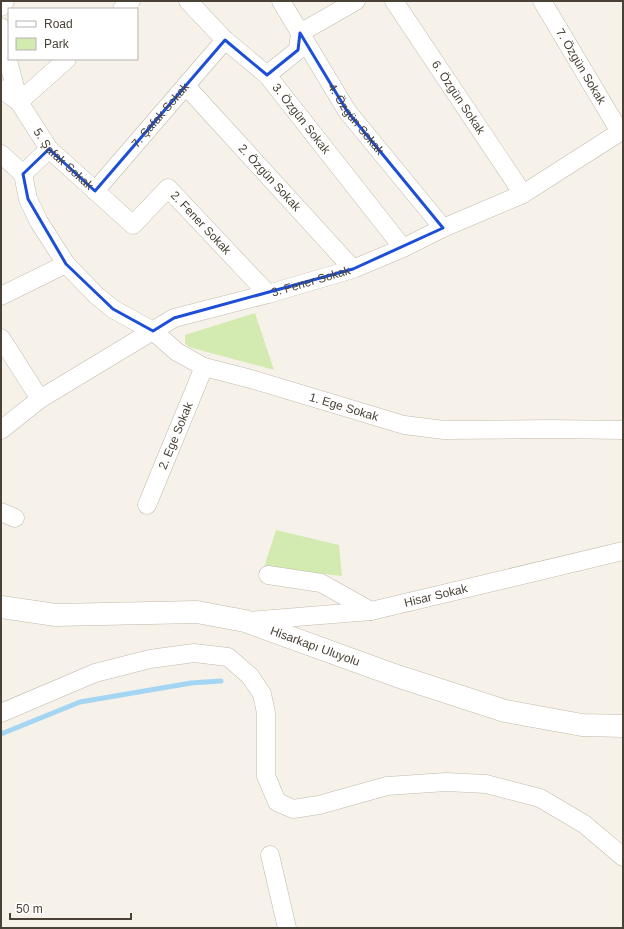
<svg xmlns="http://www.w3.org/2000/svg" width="624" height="929" font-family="Helvetica,sans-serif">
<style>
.green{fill:#d3ebb1}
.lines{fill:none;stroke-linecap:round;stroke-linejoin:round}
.stream{stroke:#a4d6f4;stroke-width:5}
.minor-casing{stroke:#c2b9ac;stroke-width:19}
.tertiary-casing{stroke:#c2b9ac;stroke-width:23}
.minor{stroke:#fff;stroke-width:18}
.tertiary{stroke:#fff;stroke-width:22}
.marked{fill:none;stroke:#1d4ed8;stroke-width:3;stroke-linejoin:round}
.labels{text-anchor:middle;stroke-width:3;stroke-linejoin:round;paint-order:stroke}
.street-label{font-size:12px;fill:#4a4237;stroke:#fff}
</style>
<rect width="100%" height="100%" fill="#f6f2ea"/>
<!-- green -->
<path class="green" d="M 255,313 L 274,370 L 189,347 L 185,343 L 185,335 Z
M 276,530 L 339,545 L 342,576 L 264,567 Z"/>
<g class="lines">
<!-- stream -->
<path class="stream" d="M 1,734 L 80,702 L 191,683 L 221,681"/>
<!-- minor casing -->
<g class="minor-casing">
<g id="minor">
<path id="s1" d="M 188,1 L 225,40 L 267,75 L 403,248"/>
<path id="s2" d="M 281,1 L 347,111 L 443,228"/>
<path id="s3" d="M 394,1 L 523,194"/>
<path id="s4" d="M 542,1 L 620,132"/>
<path d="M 1,7 L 5,1"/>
<path d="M 122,9 L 131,1"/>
<path d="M 1,27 L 3,29 L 6,53 L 19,102 L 67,59"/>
<path d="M 267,75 L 298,50 L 300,33 L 356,1"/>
<path id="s5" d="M 186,86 L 353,269"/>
<path id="s6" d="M 1,89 L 19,102 L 49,149 L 133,225 L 168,188 L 268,294"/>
<path d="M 1,154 L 23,174"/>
<path id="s7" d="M 23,174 L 28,199 L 39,222 L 66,264 L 96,295 L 113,309 L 153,331 L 177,352 L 204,367 L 251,379 L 404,425 L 444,430 L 550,429 L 623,430"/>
<path d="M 23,174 L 49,149"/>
<path id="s8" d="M 95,191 L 225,40"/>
<path d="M 1,296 L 66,264"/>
<path d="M 1,338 L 40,399"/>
<path id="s9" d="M 1,430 L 40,399 L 174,318 L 268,294 L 353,269 L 403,248 L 443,228 L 523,194 L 623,130"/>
<path id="s10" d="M 147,505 L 204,367"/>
<path d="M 1,512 L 15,518"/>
<path d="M 268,575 L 321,583 L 371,611"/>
<path id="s11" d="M 248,621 L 371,611 L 623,551"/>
<path d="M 1,713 L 95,673 L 150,659 L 194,653 L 228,657 L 250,676 L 262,694 L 266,713 L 266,776 L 277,802 L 293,809 L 319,805 L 387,786 L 446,782 L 486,784 L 540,798 L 584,824 L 623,857"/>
<path d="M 270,855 L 287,928"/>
</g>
</g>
<!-- tertiary casing -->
<g class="tertiary-casing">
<g id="tertiary">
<path id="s12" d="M 1,607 L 56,615 L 197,612 L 245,621 L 397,676 L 505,711 L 582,725 L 623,726"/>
</g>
</g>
<!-- minor -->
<use href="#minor" class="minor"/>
<!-- tertiary -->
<use href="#tertiary" class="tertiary"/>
</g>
<!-- marked area -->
<path class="marked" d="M 300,33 L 347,111 L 443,228 L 353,269 L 174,318 L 153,331 L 113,309 L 66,264 L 28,199 L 23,174 L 49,149 L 95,191 L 225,40 L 267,75 L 298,50 Z"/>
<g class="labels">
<!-- street labels -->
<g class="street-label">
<text dy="4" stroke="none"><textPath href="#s4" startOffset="76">7. Özgün Sokak</textPath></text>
<text dy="4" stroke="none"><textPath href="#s3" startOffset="116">6. Özgün Sokak</textPath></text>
<text dy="4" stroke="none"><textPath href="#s8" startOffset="100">7. Şafak Sokak</textPath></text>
<text dy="4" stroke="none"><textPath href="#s1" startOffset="164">3. Özgün Sokak</textPath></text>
<text dy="4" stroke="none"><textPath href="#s2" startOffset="140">4. Özgün Sokak</textPath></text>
<text dy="4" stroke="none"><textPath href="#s6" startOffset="95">5. Şafak Sokak</textPath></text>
<text dy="4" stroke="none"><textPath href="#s5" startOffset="124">2. Özgün Sokak</textPath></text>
<text dy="4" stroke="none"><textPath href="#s6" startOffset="290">2. Fener Sokak</textPath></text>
<text dy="4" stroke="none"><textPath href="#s9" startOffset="348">3. Fener Sokak</textPath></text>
<text dy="4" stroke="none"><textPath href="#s7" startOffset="420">1. Ege Sokak</textPath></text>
<text dy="4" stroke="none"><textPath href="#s10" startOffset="75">2. Ege Sokak</textPath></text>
<text dy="4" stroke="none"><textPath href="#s11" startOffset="190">Hisar Sokak</textPath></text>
<text dy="4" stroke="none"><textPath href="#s12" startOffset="320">Hisarkapı Uluyolu</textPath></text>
</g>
</g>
<!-- border -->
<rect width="624" height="929" fill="none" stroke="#4a4237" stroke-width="4"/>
<!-- legend -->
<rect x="8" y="8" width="130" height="52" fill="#ffffff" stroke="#b7b3af"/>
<rect x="16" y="21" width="20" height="6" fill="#ffffff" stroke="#b7b3af"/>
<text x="44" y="28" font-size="12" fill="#4a4237">Road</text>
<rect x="16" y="38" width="20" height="12" fill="#d3ebb1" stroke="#b7b3af"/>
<text x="44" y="48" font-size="12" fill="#4a4237">Park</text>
<!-- scale -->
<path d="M10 913v6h121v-6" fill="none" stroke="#4a4237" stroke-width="2"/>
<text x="16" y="913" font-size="12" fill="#4a4237" stroke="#ffffff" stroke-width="3" paint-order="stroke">50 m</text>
</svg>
